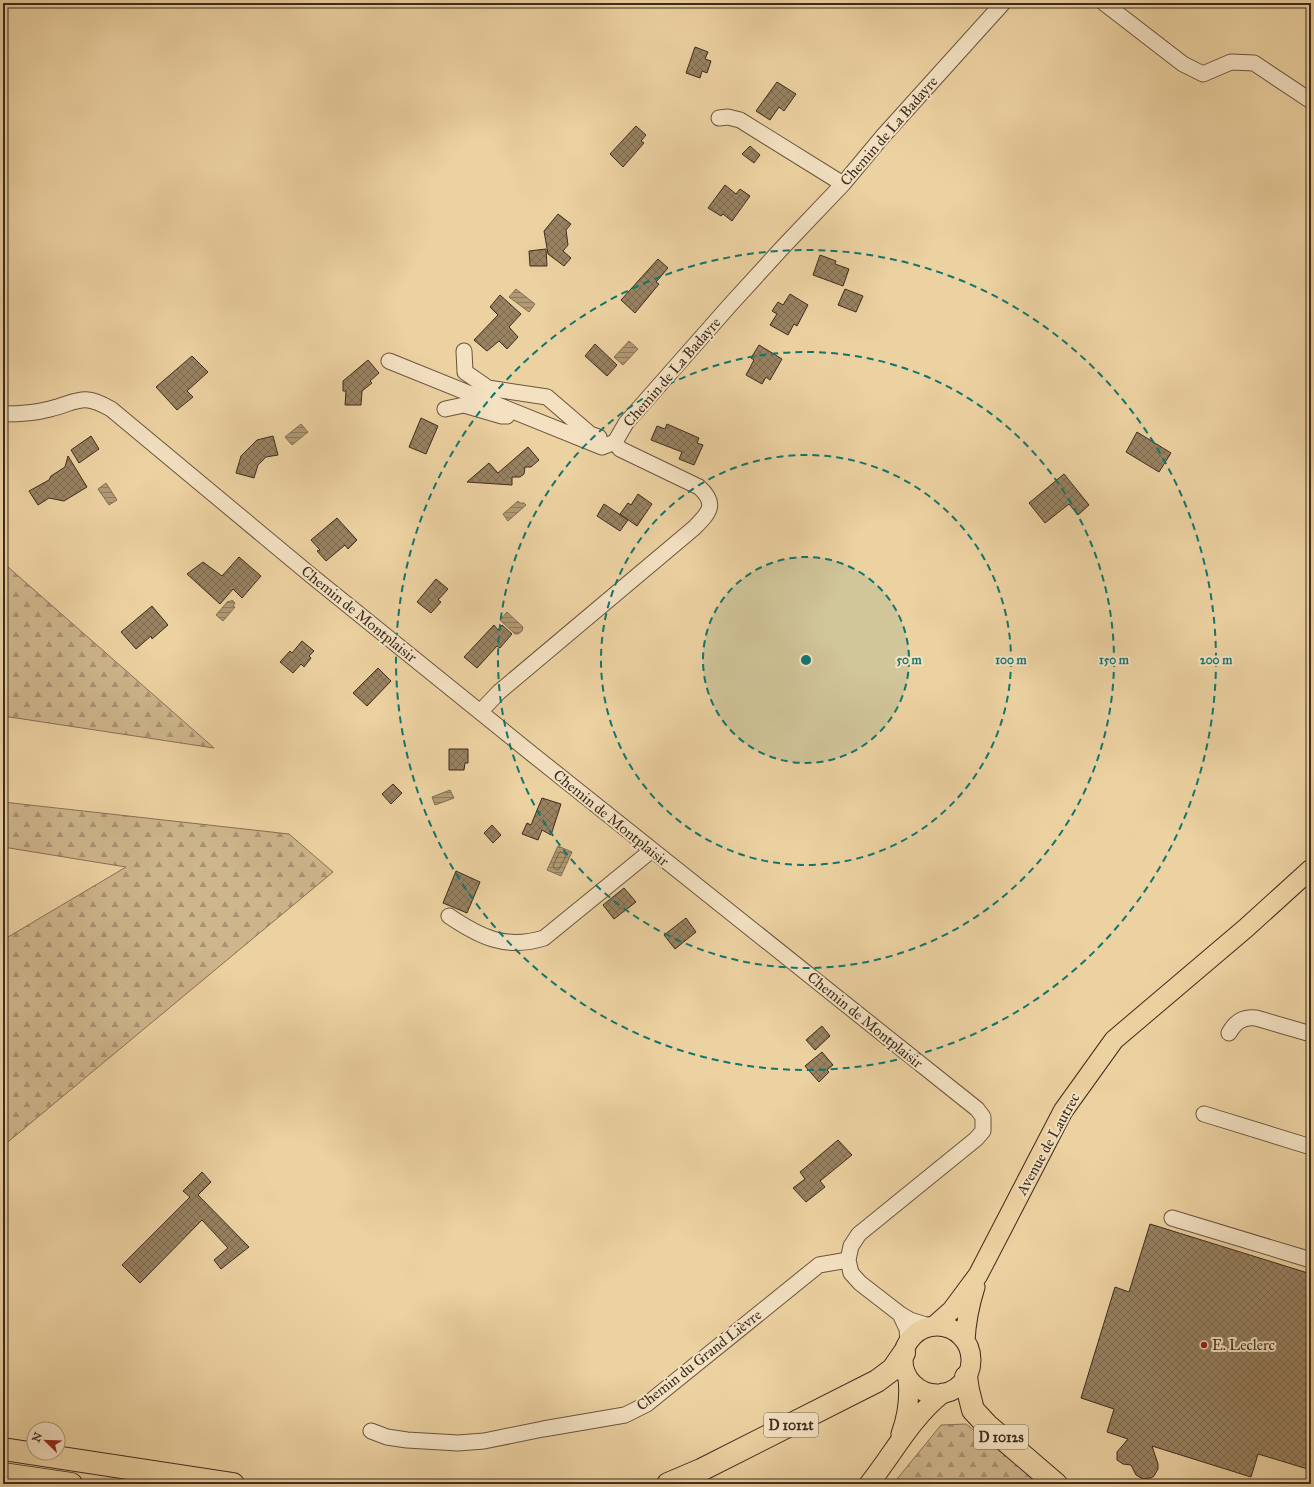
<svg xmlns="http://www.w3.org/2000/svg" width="1314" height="1487" font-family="'IM FELL Great Primer',serif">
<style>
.forest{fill:url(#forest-firs);stroke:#867054}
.water{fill:url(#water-rules);stroke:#826d51}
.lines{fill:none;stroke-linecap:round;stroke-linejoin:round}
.shore{stroke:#766248;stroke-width:1}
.building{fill:url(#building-cross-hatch);stroke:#3d2c1d}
.minor-casing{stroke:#69553e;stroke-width:17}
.major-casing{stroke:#3d2c1d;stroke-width:21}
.highway-casing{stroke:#3d2c1d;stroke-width:24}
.minor{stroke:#f3e1c2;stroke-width:15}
.major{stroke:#ecd1a1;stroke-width:19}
.highway{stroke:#ecd1a1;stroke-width:22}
.ring{fill:none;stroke:#0f766e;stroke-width:2;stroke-dasharray:7 5}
.poi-dot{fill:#8f2418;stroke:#f3e1c2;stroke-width:1.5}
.labels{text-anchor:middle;stroke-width:4;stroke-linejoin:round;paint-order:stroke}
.shield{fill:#f3e1c2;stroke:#74624e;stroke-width:1}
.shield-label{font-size:14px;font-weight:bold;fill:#3d2c1d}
.street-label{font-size:15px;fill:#3d2c1d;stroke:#f3e1c2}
.poi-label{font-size:15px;fill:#3d2c1d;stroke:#f3e1c2;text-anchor:start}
.centre{fill:#0f766e;stroke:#f3e1c2;stroke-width:2}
.ring-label{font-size:12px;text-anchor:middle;font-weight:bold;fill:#0f766e;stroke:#f3e1c2;stroke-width:4;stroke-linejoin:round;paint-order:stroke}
</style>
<defs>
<pattern id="forest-firs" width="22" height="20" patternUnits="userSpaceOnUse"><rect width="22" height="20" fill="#ceb58b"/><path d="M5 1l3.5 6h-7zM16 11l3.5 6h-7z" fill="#a89371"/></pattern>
<pattern id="water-rules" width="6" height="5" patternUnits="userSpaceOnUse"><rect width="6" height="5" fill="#b09974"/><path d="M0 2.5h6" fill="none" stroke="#907d5f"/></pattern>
<pattern id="building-cross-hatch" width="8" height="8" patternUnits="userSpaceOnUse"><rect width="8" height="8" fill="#988262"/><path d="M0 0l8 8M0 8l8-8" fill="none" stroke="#7d6b50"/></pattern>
</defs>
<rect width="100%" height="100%" fill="#ecd1a1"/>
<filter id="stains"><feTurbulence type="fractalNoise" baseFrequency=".005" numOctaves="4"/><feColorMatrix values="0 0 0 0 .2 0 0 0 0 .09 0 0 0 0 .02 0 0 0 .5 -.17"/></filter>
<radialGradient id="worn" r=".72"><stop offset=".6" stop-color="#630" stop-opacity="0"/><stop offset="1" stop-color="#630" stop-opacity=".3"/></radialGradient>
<!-- forest -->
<path class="forest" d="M 8,567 L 214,748 L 3,716 L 3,569 Z
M 3,802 L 289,834 L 333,872 L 3,1146 L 3,940 L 126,867 L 3,847 Z
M 966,1424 L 1041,1484 L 893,1484 L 941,1425 Z"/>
<!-- water -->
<path class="water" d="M 516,289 L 535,304 L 529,312 L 509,297 Z
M 629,341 L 638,349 L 623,365 L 614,357 Z
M 301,424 L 308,432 L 292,445 L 285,437 Z
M 106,483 L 117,500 L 109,505 L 98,489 Z
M 518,501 L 520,503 L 524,503 L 526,505 L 508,521 L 503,514 Z
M 232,600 L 235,603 L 233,606 L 235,607 L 223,621 L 216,615 L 228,601 L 229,602 Z
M 507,612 L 523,627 L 522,631 L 518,634 L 515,634 L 500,620 Z
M 450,790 L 454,798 L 435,805 L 432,797 Z
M 558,846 L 572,852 L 561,876 L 547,870 Z"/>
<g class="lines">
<!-- shore -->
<path class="shore" d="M 561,852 L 565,854 L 566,856 L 559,869 L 557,870 L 554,868 L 553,866 L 559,853 Z"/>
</g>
<!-- building -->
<path class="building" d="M 695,47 L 708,52 L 705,59 L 711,61 L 707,73 L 702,71 L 700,78 L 686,73 Z
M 777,82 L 796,94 L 784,111 L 779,107 L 770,120 L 756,111 Z
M 636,126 L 646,135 L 641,141 L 644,143 L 623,167 L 610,154 Z
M 750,146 L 760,155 L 754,163 L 742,154 Z
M 725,185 L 736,194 L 740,189 L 750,196 L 732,221 L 723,214 L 721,216 L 708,208 Z
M 558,214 L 571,224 L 566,230 L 568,245 L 563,251 L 571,258 L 564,266 L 548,254 L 544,231 Z
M 546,249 L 547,266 L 530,266 L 529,251 Z
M 820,255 L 836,261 L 835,264 L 849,269 L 843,286 L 813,275 Z
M 658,259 L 668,268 L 656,282 L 659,284 L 635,313 L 621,300 Z
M 845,289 L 863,296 L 856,312 L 838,305 Z
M 790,294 L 808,305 L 797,326 L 794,324 L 788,335 L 770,325 L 777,314 L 772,311 L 778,302 L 783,305 Z
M 500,295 L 521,314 L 509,327 L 518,337 L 507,349 L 499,341 L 487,351 L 474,340 L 498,315 L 490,307 Z
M 595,344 L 617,365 L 607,376 L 585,356 Z
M 759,345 L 782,359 L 770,380 L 766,377 L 762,384 L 746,375 L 754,360 L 751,358 Z
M 192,356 L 208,372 L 187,391 L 193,397 L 177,410 L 156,387 Z
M 368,360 L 379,373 L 370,381 L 372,383 L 362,391 L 361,405 L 345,405 L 346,391 L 343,391 L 343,381 Z
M 421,418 L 438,426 L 426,454 L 409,447 Z
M 667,424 L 699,438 L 697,443 L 703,445 L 694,465 L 679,459 L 682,452 L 651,440 L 657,426 L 665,429 Z
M 1137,432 L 1171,453 L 1159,472 L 1126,452 Z
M 91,436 L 99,449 L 79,463 L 71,450 Z
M 273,436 L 278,455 L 266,457 L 258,465 L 254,478 L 236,473 L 241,456 L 257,440 Z
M 528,447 L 539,460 L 531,467 L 525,467 L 524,474 L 520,477 L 512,477 L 512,485 L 467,482 L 489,463 L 498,473 Z
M 68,456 L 87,487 L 64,501 L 49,498 L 38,505 L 29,491 L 49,480 L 51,476 L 65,467 Z
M 1064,474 L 1089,505 L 1078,515 L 1069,504 L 1045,523 L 1029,503 Z
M 638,494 L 652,504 L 637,526 L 620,514 L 628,503 L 631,505 Z
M 604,504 L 628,520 L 620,531 L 597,516 Z
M 337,518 L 357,540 L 348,549 L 345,545 L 326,561 L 317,551 L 320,550 L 311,540 Z
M 239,557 L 261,576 L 242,598 L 233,589 L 220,604 L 187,574 L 203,562 L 222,576 Z
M 436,579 L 448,589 L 438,600 L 441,602 L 431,613 L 417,602 Z
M 152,606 L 168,625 L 152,639 L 151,636 L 136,649 L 121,632 Z
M 494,625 L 498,630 L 502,625 L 512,634 L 500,648 L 497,646 L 477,668 L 464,657 Z
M 302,641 L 314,651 L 309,656 L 311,658 L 304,667 L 301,664 L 293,673 L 280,662 L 290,651 L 292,653 Z
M 378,668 L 391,681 L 367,706 L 353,693 Z
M 449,749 L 468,749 L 468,763 L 465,763 L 464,770 L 449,770 Z
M 393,784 L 402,793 L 391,804 L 382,794 Z
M 542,798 L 561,804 L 551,835 L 542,830 L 538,840 L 522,834 L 527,823 L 531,825 Z
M 492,825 L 501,835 L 493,843 L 484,833 Z
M 456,871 L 480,882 L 467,913 L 443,903 Z
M 624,888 L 636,902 L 614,919 L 603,905 Z
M 686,918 L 696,932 L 675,949 L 664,935 Z
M 822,1026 L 830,1036 L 815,1050 L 806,1040 Z
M 822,1052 L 833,1065 L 827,1070 L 829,1072 L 819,1082 L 805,1066 Z
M 838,1140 L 852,1155 L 820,1181 L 825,1187 L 806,1202 L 793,1188 L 805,1179 L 800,1172 Z
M 202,1172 L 211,1182 L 198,1195 L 249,1247 L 221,1269 L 214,1260 L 228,1248 L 202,1220 L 140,1283 L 122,1265 L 190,1197 L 183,1191 Z
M 1150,1224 L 1311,1274 L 1311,1470 L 1258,1454 L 1251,1477 L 1152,1446 L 1158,1464 L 1158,1469 L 1154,1476 L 1151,1478 L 1143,1479 L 1136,1475 L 1131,1465 L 1123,1464 L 1117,1460 L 1117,1452 L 1128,1439 L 1107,1432 L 1114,1409 L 1081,1398 L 1115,1287 L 1129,1292 Z"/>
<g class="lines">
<!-- minor casing -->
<g class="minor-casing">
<path id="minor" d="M 1104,3 L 1183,64 L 1203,74 L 1231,62 L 1254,63 L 1311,101
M 719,118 L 728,117 L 740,120 L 843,184
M 464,351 L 465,372 L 488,388 L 547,397 L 590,434 L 599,437
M 389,361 L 602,447 L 615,442
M 445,409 L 464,405 L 502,416 L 507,416
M 3,414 C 18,414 35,413 50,409 C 78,402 82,392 111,409 L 313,577 L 537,758 L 977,1109 L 983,1117 L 983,1131 L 976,1139 L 859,1234 L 851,1246 L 848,1260 L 851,1273 L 860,1283 L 900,1314 L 910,1320 L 929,1326
M 480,712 L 499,692 L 694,528 C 709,513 718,504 699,487 L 620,449 L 615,442 L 626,423 L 730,305 L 783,247 L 843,184 L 883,136 L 1003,3
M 449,916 C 480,937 506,950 544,938 L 652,850
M 1229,1033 C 1236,1021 1243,1017 1256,1018 L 1311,1034
M 1204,1114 L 1311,1147
M 1172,1218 L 1311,1260
M 900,1314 L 907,1329 L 908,1343
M 371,1431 L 387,1437 L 407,1440 L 458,1443 L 484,1441 L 543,1429 L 625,1415 L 647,1404 L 819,1265 L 848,1260"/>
</g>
<!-- major casing -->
<g class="major-casing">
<path id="major" d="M 934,1326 L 952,1310 L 978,1275 L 1063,1111 L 1114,1040 L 1246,928 L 1311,869
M903 1360a34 34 0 1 1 68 0a34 34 0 1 1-68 0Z
M 965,1341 C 966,1322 969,1306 975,1287
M 901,1434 C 908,1415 910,1397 908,1378
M 869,1484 C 893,1454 912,1417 943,1393"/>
</g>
<!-- highway casing -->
<g class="highway-casing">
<path id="highway" d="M 966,1377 L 968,1390 L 973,1410 L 987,1425 L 1056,1484
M 3,1449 L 233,1484
M 3,1474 L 71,1484
M 668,1484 L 701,1470 L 877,1381 L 893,1369 L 904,1353"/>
</g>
<!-- minor -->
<use href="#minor" class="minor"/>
<!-- major -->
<use href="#major" class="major"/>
<!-- highway -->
<use href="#highway" class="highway"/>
</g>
<!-- distance rings -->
<circle cx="806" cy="660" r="103" fill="#0f766e" fill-opacity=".12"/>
<g class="ring">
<circle cx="806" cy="660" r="103"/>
<circle cx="806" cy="660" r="205"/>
<circle cx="806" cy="660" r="308"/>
<circle cx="806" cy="660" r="410"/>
</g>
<!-- markers -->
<circle class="poi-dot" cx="1204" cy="1345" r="4"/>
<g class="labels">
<!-- shield labels -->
<g class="shield">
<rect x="764" y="1413" width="54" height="24" rx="3"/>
<rect x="974" y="1425" width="54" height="24" rx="3"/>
</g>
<g class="shield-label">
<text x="791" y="1430">D 1012t</text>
<text x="1001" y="1442">D 1012s</text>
</g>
<!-- street labels -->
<g class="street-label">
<text transform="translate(889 131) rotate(-49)" y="5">Chemin de La Badayre</text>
<text transform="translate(672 372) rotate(-49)" y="5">Chemin de La Badayre</text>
<text transform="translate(359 614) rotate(39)" y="5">Chemin de Montplaisir</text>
<text transform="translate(611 818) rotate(39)" y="5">Chemin de Montplaisir</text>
<text transform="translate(865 1020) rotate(39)" y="5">Chemin de Montplaisir</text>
<text transform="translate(1048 1144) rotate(-61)" y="5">Avenue de Lautrec</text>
<text transform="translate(699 1360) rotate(-38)" y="5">Chemin du Grand Lièvre</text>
</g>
<!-- poi labels -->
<g class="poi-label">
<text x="1212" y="1350">E. Leclerc</text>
</g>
</g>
<circle cx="806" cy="660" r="6" class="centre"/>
<g class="ring-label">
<text x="909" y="664">50 m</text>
<text x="1011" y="664">100 m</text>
<text x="1114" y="664">150 m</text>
<text x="1216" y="664">200 m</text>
</g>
<!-- margin -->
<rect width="1314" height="1487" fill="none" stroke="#ecd1a1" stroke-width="16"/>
<rect x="4" y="4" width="1306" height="1479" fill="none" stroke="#3d2c1d" stroke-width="2"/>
<rect x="8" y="8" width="1298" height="1471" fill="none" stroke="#3d2c1d"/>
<!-- north arrow -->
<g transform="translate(46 1441) rotate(293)"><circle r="19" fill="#f3e1c2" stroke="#aa9980"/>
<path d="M0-3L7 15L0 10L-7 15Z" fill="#8f2418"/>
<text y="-6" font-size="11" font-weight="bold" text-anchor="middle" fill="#3d2c1d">N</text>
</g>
<rect width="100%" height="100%" filter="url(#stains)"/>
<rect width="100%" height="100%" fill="url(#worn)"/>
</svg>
